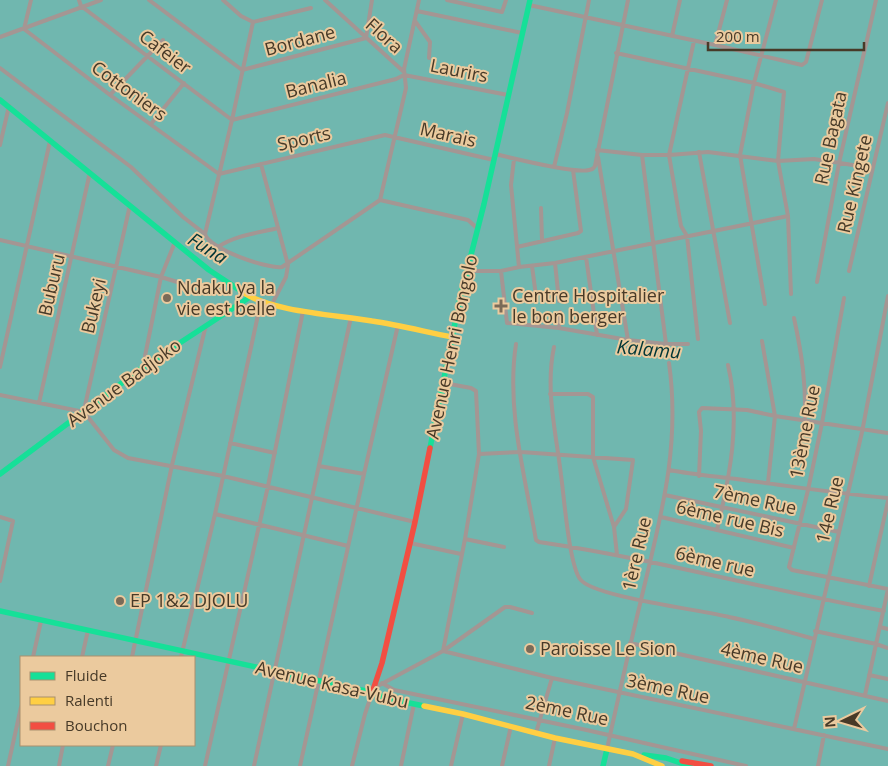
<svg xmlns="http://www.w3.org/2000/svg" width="888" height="766" font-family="'Open Sans',sans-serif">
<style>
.water{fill:#70b7af;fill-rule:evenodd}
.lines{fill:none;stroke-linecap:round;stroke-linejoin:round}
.street{stroke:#a49693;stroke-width:4}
.fast{stroke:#16e098;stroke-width:5.5}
.slow{stroke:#ffcf43;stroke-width:5.5}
.jam{stroke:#f24e42;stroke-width:5.5}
.poi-dot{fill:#7a6b58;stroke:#ebca9e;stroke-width:2}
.labels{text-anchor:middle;stroke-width:4;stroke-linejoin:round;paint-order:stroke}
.street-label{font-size:18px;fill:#473a28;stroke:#ebca9e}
.poi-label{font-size:18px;fill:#473a28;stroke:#ebca9e;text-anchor:start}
.water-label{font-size:19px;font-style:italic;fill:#013636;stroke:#ebca9e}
</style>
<rect width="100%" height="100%" fill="#dac7b0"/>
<!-- water -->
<path class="water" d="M 0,0 L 888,0 L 888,766 L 0,766 ZM 21,657 L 194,657 L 194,745 L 21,745 Z"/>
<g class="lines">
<!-- street -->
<path class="street" d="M 31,0 L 24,29 L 110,95 L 219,174 L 385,135 L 494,160
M 79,0 L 81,6 L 232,120 L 396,79 L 404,75 L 508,95
M 149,0 L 242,70
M 223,0 L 241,16 L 253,22 L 311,8
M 325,0 L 404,72
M 447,0 L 502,12 L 506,0
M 529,5 L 715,45 L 802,65 L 806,62 L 822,0
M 417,11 L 522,33
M 415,21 L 430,42 L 429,58
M 672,36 L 680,0
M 0,37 L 101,0
M 694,41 L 669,155 L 681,226 L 687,236 L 698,339
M 715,45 L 727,0
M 616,53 L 754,83 L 784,92 L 778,161 L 788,216 L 791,294
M 0,68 L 131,167 L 183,217 L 205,234 C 209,249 267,269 282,267 L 380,200 L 406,88 L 404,69 L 419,0
M 242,70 L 366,38 L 372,0
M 110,95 L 163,40
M 151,124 L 184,83
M 0,145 L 9,106
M 597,150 L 642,155 L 669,155 L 708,152 L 778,161 L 814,159 L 872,168
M 699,152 L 730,323
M 495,154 C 512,158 575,174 589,170 C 593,169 593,169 595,166 L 628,0
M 598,157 L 628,340
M 514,159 L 511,185 L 519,267
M 261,164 L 288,265 L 286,277 L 272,304
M 554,167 L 567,113 L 589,0
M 380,200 L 468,220 L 478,229
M 541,208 L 542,241
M 205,234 L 232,120 L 253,22
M 0,240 L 161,277 L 187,285
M 218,247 C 236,235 258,233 278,228
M 517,247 L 578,233 L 581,231 L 573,170
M 586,257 L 597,335
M 555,263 L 559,301
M 532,266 L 536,296
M 466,271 L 501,271 L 519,267 L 555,263 L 788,216
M 501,271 L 507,323 L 559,328 L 628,340 L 666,344 L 642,155
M 849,271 L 888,103
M 817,282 L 839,163 L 876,0
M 844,298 L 822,423 L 808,490 L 789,567 L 792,570 L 888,589
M 765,304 L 740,155 L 754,83 L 776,0
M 538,313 L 539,325
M 794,318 C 802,355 806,382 805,421
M 559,328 L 560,312
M 762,341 L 775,416 L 768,483
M 516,344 C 506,409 525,476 536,540 L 539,542 C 655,559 768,590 884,611
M 666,344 L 688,344
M 554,347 C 545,390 556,432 561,475 C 564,496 569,564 580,579 C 592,597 703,610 729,617 C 758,623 786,631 814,639
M 146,365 L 145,356 L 161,277 L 175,242
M 0,367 L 50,141
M 444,383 L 471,388 L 476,391 L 479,454 L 465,539 L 443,651 L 552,678 L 888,749
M 550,394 L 588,394 L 593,397 L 593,457 L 614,527 L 617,555
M 0,395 L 84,412
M 39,403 L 90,172
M 84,410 L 130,205
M 84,412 L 114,450 L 128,458 L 223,476 L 415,522
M 230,443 L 275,453
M 479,454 L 521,452 L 633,460 L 626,509 L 614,527
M 319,466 L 364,474
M 669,470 C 696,475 723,477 750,481 C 796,487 842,494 888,498
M 699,476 L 701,431 L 699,412 L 702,408 L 747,410 L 775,416 L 888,433
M 665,495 L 839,532
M 215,514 L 348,546
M 0,517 L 13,521 L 0,581
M 661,517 L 794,548
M 717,530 C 730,476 741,420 728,365
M 465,539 L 504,547
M 410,543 L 461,554
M 869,586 L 888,501
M 880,627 L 888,629
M 815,631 L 876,644 L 888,648
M 630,643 L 888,701
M 33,657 L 41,621
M 82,657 L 88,630
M 132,657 L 172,465 L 206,325
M 181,657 L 215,514 L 261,301
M 869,675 L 888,679
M 382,683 L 394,690 L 582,729 L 746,766
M 374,688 L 443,651 L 505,607 L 510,607 L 532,613
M 865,695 L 888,589
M 794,729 L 862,432 L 888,296
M 536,733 L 552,678
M 607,749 C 618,699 629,649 641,600 C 660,519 681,448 669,363
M 8,766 L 21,707
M 59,766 L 63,745
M 108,766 L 113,745
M 156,766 L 161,745
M 205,766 L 268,486 L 303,311
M 254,766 L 351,317
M 300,766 L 364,474 L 398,325
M 352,766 L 365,714 L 372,693
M 401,766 L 414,704
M 451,766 L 463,714
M 502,766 L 511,726
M 549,766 L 555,738
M 818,766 L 824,735"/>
<!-- fast -->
<path class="fast" d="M 0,100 L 209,270 L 244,293
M 430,448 L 460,298 L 484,204 L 530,0
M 0,474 L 146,365 L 250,297
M 0,611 L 375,693 L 385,698 L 424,706
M 644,755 L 666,758 L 690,766
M 603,766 L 607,749"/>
<!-- slow -->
<path class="slow" d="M 244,293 C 273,312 338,315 372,321 C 399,325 426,332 452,337
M 424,706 L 463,714 L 555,738 L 633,754 L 662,766"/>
<!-- jam -->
<path class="jam" d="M 372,693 L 382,663 L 415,522 L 430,448
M 682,761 L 711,766"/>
</g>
<!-- markers -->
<g class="poi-dot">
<circle cx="167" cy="298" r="5"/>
<path d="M498.5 298.5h5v5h5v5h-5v5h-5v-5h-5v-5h5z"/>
<circle cx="120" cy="601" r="5"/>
<circle cx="530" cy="649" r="5"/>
</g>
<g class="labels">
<!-- street labels -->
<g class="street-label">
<text transform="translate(384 36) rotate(42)" y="6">Flora</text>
<text transform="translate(300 41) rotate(-15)" y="6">Bordane</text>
<text transform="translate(165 52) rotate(37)" y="6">Cafeier</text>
<text transform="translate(459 71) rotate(11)" y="6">Laurirs</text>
<text transform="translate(316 85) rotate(-14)" y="6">Banalia</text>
<text transform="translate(129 91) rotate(36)" y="6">Cottoniers</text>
<text transform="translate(448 135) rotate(13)" y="6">Marais</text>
<text transform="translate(831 138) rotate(-78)" y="6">Rue Bagata</text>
<text transform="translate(304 139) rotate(-13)" y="6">Sports</text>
<text transform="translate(855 184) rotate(-77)" y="6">Rue Kingete</text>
<text transform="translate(52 285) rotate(-77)" y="6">Buburu</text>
<text transform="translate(94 306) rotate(-77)" y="6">Bukeyi</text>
<text transform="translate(452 347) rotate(-78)" y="6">Avenue Henri Bongolo</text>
<text transform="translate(124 383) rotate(-36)" y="6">Avenue Badjoko</text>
<text transform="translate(805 432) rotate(-79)" y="6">13ème Rue</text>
<text transform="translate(755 500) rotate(12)" y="6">7ème Rue</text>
<text transform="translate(830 510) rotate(-77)" y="6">14e Rue</text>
<text transform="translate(730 519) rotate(13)" y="6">6ème rue Bis</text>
<text transform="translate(637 554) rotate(-77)" y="6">1ère Rue</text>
<text transform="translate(715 562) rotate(13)" y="6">6ème rue</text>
<text transform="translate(762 658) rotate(13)" y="6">4ème Rue</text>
<text transform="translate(332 685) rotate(13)" y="6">Avenue Kasa-Vubu</text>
<text transform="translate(668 689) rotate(12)" y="6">3ème Rue</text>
<text transform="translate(567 711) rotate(12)" y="6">2ème Rue</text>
</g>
<!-- poi labels -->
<g class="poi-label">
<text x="177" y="294">Ndaku ya la<tspan x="177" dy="21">vie est belle</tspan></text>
<text x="512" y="302">Centre Hospitalier<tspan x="512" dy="21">le bon berger</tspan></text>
<text x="130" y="607">EP 1&amp;2 DJOLU</text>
<text x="540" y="655">Paroisse Le Sion</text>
</g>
<!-- water labels -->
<g class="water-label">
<text transform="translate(208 248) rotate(32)" y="7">Funa</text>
<text transform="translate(649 349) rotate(5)" y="7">Kalamu</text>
</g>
</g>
<!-- legend -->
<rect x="20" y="656" width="175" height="90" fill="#ebca9e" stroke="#a9906f"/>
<rect x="30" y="672" width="25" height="8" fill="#16e098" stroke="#a9906f"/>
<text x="65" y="681" font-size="15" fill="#473a28">Fluide</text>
<rect x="30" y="697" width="25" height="8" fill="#ffcf43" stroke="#a9906f"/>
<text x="65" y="706" font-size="15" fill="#473a28">Ralenti</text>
<rect x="30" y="722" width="25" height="8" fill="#f24e42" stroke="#a9906f"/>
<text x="65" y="731" font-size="15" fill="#473a28">Bouchon</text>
<!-- north arrow -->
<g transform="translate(843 721) rotate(265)" stroke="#ebca9e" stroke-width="4" paint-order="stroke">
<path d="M0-4L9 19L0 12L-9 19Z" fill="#473a28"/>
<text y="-8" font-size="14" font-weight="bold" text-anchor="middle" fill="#473a28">N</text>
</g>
<!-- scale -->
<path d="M708 42v8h156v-8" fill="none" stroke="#473a28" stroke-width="2.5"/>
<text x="716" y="42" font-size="15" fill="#473a28" stroke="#ebca9e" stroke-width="4" paint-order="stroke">200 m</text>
</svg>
